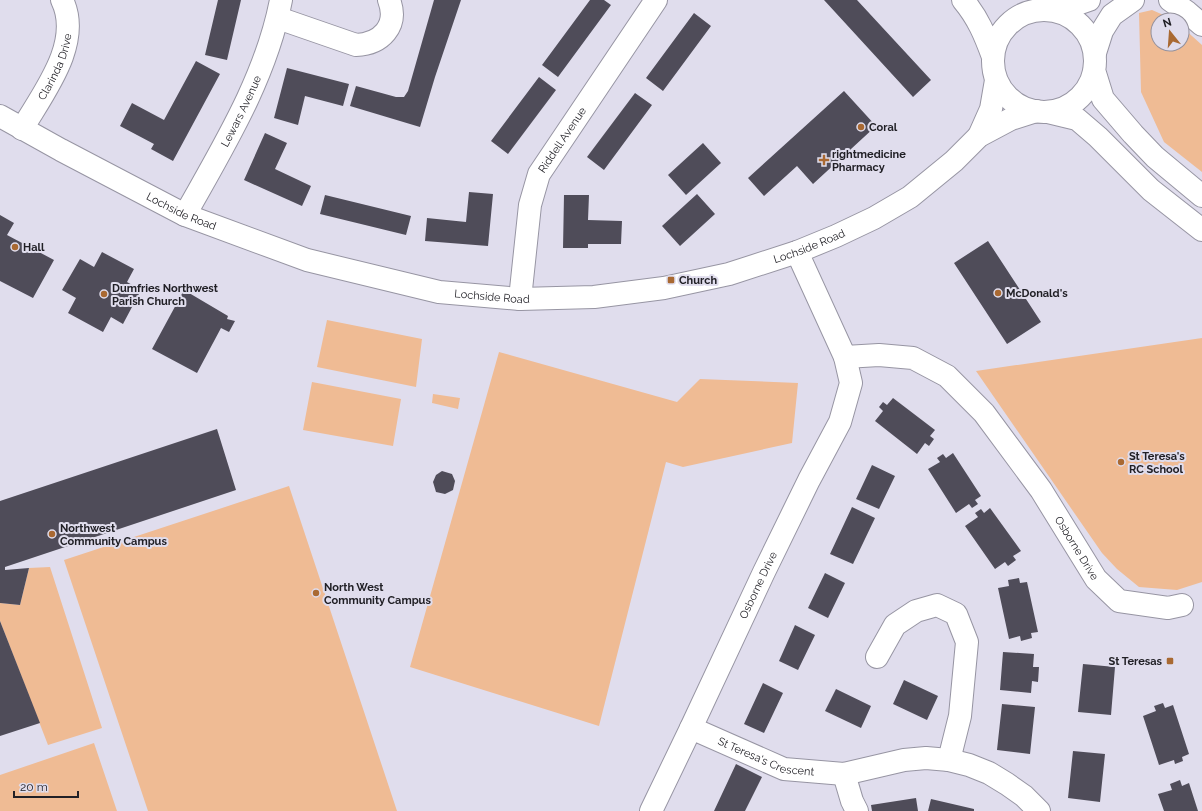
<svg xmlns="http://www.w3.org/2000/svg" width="1202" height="811" font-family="Raleway,sans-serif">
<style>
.green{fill:#efbb94}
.building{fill:#4f4c59}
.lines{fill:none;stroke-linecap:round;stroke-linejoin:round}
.minor-casing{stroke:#9795a3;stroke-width:24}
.highway-casing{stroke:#9795a3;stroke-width:24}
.minor{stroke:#fff;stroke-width:22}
.highway{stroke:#fff;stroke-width:22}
.poi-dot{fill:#a96932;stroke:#e0dded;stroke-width:1.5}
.labels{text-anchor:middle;stroke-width:4;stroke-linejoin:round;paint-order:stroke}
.street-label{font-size:11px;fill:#212026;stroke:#e0dded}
.poi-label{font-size:11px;font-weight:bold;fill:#212026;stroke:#e0dded;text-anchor:start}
</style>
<rect width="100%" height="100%" fill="#e0dded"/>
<!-- green -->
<path class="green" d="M 1152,10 L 1175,20 L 1158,20 L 1158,44 L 1182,44 L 1182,27 L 1202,45 L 1202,172 L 1164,142 L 1141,92 L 1139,13 Z
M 327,320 L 422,339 L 416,387 L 317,367 Z
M 1202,338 L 1202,582 L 1177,590 L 1139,587 L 1117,569 L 1102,553 L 976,371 Z
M 499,352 L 677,402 L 700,379 L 798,383 L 792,443 L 683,467 L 666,462 L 599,726 L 410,667 Z
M 312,382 L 401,399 L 393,446 L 303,430 Z
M 433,394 L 460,398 L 458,409 L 432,403 Z
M 289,486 L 397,811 L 148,811 L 64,560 Z
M 50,567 L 102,728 L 48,745 L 0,621 L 0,603 L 20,605 L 29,568 Z
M 94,743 L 117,811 L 0,811 L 0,775 Z"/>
<!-- building -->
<path class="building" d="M 218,0 L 241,0 L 227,60 L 205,55 Z
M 434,0 L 461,0 L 435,77 L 420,127 L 350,106 L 356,86 L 396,97 L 404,97 L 408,91 Z
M 590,0 L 604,0 L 611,5 L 558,77 L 542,65 Z
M 824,0 L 857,0 L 931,80 L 913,97 Z
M 694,13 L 711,26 L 663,91 L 646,78 Z
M 196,61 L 220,74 L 173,161 L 151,149 L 154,144 L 120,126 L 132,103 L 164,120 Z
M 287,68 L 349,84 L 343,106 L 305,96 L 298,125 L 274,118 Z
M 539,77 L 556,90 L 508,154 L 491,141 Z
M 844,91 L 876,126 L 813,184 L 797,166 L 764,196 L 748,178 Z
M 635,93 L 652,105 L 604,170 L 587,157 Z
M 265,133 L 287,143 L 275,169 L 311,186 L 302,206 L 244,180 Z
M 703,143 L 721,163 L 686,195 L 668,175 Z
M 469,192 L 493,194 L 488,246 L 425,241 L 427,218 L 466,222 Z
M 697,194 L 715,214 L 680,246 L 662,226 Z
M 325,195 L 411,216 L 406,235 L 320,214 Z
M 564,195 L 589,195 L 588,220 L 622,221 L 621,244 L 588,244 L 588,248 L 563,248 Z
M 0,215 L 14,223 L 7,235 L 54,260 L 33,298 L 0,281 Z
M 988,241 L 1041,322 L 1007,344 L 954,263 Z
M 102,252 L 134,269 L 127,282 L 141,290 L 123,324 L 111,317 L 103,332 L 68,313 L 76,298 L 62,290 L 80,259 L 94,267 Z
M 184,290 L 228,316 L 227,319 L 235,321 L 229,332 L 221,328 L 197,373 L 152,349 Z
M 893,398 L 935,430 L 930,436 L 934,439 L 929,446 L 925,443 L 917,454 L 875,421 L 883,411 L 879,407 L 883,402 L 887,405 Z
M 217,429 L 236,490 L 5,567 L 5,570 L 29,568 L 20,605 L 0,603 L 0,501 Z
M 953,453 L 981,496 L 975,500 L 978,504 L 972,508 L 969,504 L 956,513 L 928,469 L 940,462 L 937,458 L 943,454 L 946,458 Z
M 872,465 L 895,476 L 879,509 L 856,499 Z
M 442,471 L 452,474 L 455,481 L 453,490 L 445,494 L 436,492 L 433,482 L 436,475 Z
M 852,507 L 875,518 L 853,564 L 830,554 Z
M 990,508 L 1021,551 L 1013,556 L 1016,560 L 1008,566 L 1005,562 L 995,569 L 965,526 L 978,517 L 975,513 L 981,509 L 984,513 Z
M 825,573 L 845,583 L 828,618 L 808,608 Z
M 1019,578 L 1020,583 L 1027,582 L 1038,632 L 1031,633 L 1032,638 L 1021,641 L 1020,636 L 1009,639 L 998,588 L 1009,586 L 1008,580 Z
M 0,621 L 40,723 L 0,736 Z
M 795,625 L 815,635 L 798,670 L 779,661 Z
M 1003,652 L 1034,654 L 1033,667 L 1039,667 L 1038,682 L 1032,681 L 1031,693 L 1000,690 Z
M 1083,664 L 1115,667 L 1111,715 L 1078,712 Z
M 904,680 L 938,696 L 927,720 L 893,704 Z
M 763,683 L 783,693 L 764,733 L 744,724 Z
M 836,689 L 871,706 L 861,728 L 825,711 Z
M 1163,703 L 1165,708 L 1173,705 L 1189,754 L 1182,757 L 1183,761 L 1175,764 L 1174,760 L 1159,765 L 1143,716 L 1156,711 L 1154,706 Z
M 1002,704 L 1035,707 L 1030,754 L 997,750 Z
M 1073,751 L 1105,754 L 1100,802 L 1068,798 Z
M 736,764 L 762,777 L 745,811 L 714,811 Z
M 1180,780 L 1182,786 L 1189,783 L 1198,811 L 1164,811 L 1158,794 L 1172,790 L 1170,784 Z
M 916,798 L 918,811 L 872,811 L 871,805 Z
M 931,799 L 974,809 L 974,811 L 928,811 Z"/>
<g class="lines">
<!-- minor casing -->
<g class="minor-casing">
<g id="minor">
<path d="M 1170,0 L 1187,12 L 1202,25"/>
<path d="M 1054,10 L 1072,6 L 1089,0"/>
<path d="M 278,18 L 356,45 C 381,44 399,26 389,0"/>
<path d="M 1095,53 L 1102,31 L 1112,15 L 1133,0"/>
<path id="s1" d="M 0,116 L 61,150 L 185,215 L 307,260 L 439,292 L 520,299 L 594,297 L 664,288 L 729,274 L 797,252 L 836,236 L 874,218 L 910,197 L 954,161 L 979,136 L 1011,119 L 1036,111"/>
<path id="s2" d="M 22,129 C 43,93 83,43 62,0"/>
<path d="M 979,136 L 991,109 L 996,80"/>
<path id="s3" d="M 185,215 C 223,147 266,78 281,0"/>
<path id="s4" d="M 520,299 L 530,205 L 539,174 L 656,0"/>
<path id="s5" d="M 845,357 L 879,355 L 913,358 L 947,376 L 984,413 L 1041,490 L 1096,579 L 1119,601 L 1168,608 L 1182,605"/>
<path d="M 877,657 L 895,625 L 916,611 L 937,605 L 956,614 L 967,642 L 960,716 L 949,760"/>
<path id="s6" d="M 691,728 L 784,769 L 844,774 L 904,760 L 926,758 L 949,760 L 969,765 L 989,773 L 1007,784 L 1024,796 L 1039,811"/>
<path d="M 844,774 L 852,801 L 857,811"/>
<path id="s7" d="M 651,811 L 691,728 L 764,572 L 809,480 L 840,422 L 851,383 L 845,357 L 797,252"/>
</g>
</g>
<!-- highway casing -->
<g class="highway-casing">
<path id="highway" d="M 963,0 C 978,18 985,35 993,57
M993 61a51 51 0 1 1 102 0a51 51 0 1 1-102 0Z
M 1094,70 L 1103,99 L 1133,134 L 1155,157 L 1202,196
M 1048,112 L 1077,119 L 1098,137 L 1151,190 L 1202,230"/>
</g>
<!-- minor -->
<use href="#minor" class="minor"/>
<!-- highway -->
<use href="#highway" class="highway"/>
</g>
<!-- markers -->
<g class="poi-dot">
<circle cx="861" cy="127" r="4"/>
<path d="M822 154h4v4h4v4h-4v4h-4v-4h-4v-4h4z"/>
<circle cx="15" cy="247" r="4"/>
<rect x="667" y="276" width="8" height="8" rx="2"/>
<circle cx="998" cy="293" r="4"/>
<circle cx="104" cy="294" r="4"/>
<circle cx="1121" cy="462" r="4"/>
<circle cx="52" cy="534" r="4"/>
<circle cx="316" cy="593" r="4"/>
<rect x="1166" y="657" width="8" height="8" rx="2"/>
</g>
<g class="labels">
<!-- street labels -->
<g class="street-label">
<text dy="4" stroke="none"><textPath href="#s2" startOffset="71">Clarinda Drive</textPath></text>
<text dy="4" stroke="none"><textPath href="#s3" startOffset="118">Lewars Avenue</textPath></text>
<text dy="4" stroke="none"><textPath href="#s4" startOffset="168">Riddell Avenue</textPath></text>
<text dy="4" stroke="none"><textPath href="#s1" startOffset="205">Lochside Road</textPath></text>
<text dy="4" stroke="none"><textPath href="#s1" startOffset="853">Lochside Road</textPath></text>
<text dy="4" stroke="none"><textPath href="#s1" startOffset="529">Lochside Road</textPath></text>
<text dy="4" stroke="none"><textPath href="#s5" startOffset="323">Osborne Drive</textPath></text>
<text dy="4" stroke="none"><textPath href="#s7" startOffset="250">Osborne Drive</textPath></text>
<text dy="4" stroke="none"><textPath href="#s6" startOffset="81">St Teresa's Crescent</textPath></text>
</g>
<!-- poi labels -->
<g class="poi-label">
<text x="869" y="131">Coral</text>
<text x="832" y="158">rightmedicine<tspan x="832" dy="13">Pharmacy</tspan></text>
<text x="23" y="251">Hall</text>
<text x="679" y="284">Church</text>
<text x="112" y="292">Dumfries Northwest<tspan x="112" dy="13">Parish Church</tspan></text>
<text x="1006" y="297">McDonald's</text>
<text x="1129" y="460">St Teresa's<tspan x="1129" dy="13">RC School</tspan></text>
<text x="60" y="532">Northwest<tspan x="60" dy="13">Community Campus</tspan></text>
<text x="324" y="591">North West<tspan x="324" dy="13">Community Campus</tspan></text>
<text x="1162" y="665" text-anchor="end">St Teresas</text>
</g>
</g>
<!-- north arrow -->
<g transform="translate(1170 32) rotate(343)"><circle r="19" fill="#e0dded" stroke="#94919d"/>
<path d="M0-3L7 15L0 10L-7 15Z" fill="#a96932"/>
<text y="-6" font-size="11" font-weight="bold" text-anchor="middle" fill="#212026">N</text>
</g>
<!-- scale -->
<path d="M14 791v6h64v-6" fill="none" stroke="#212026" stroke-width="2"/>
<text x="20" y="791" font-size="12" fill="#212026" stroke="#e0dded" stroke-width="3" paint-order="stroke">20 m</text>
</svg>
